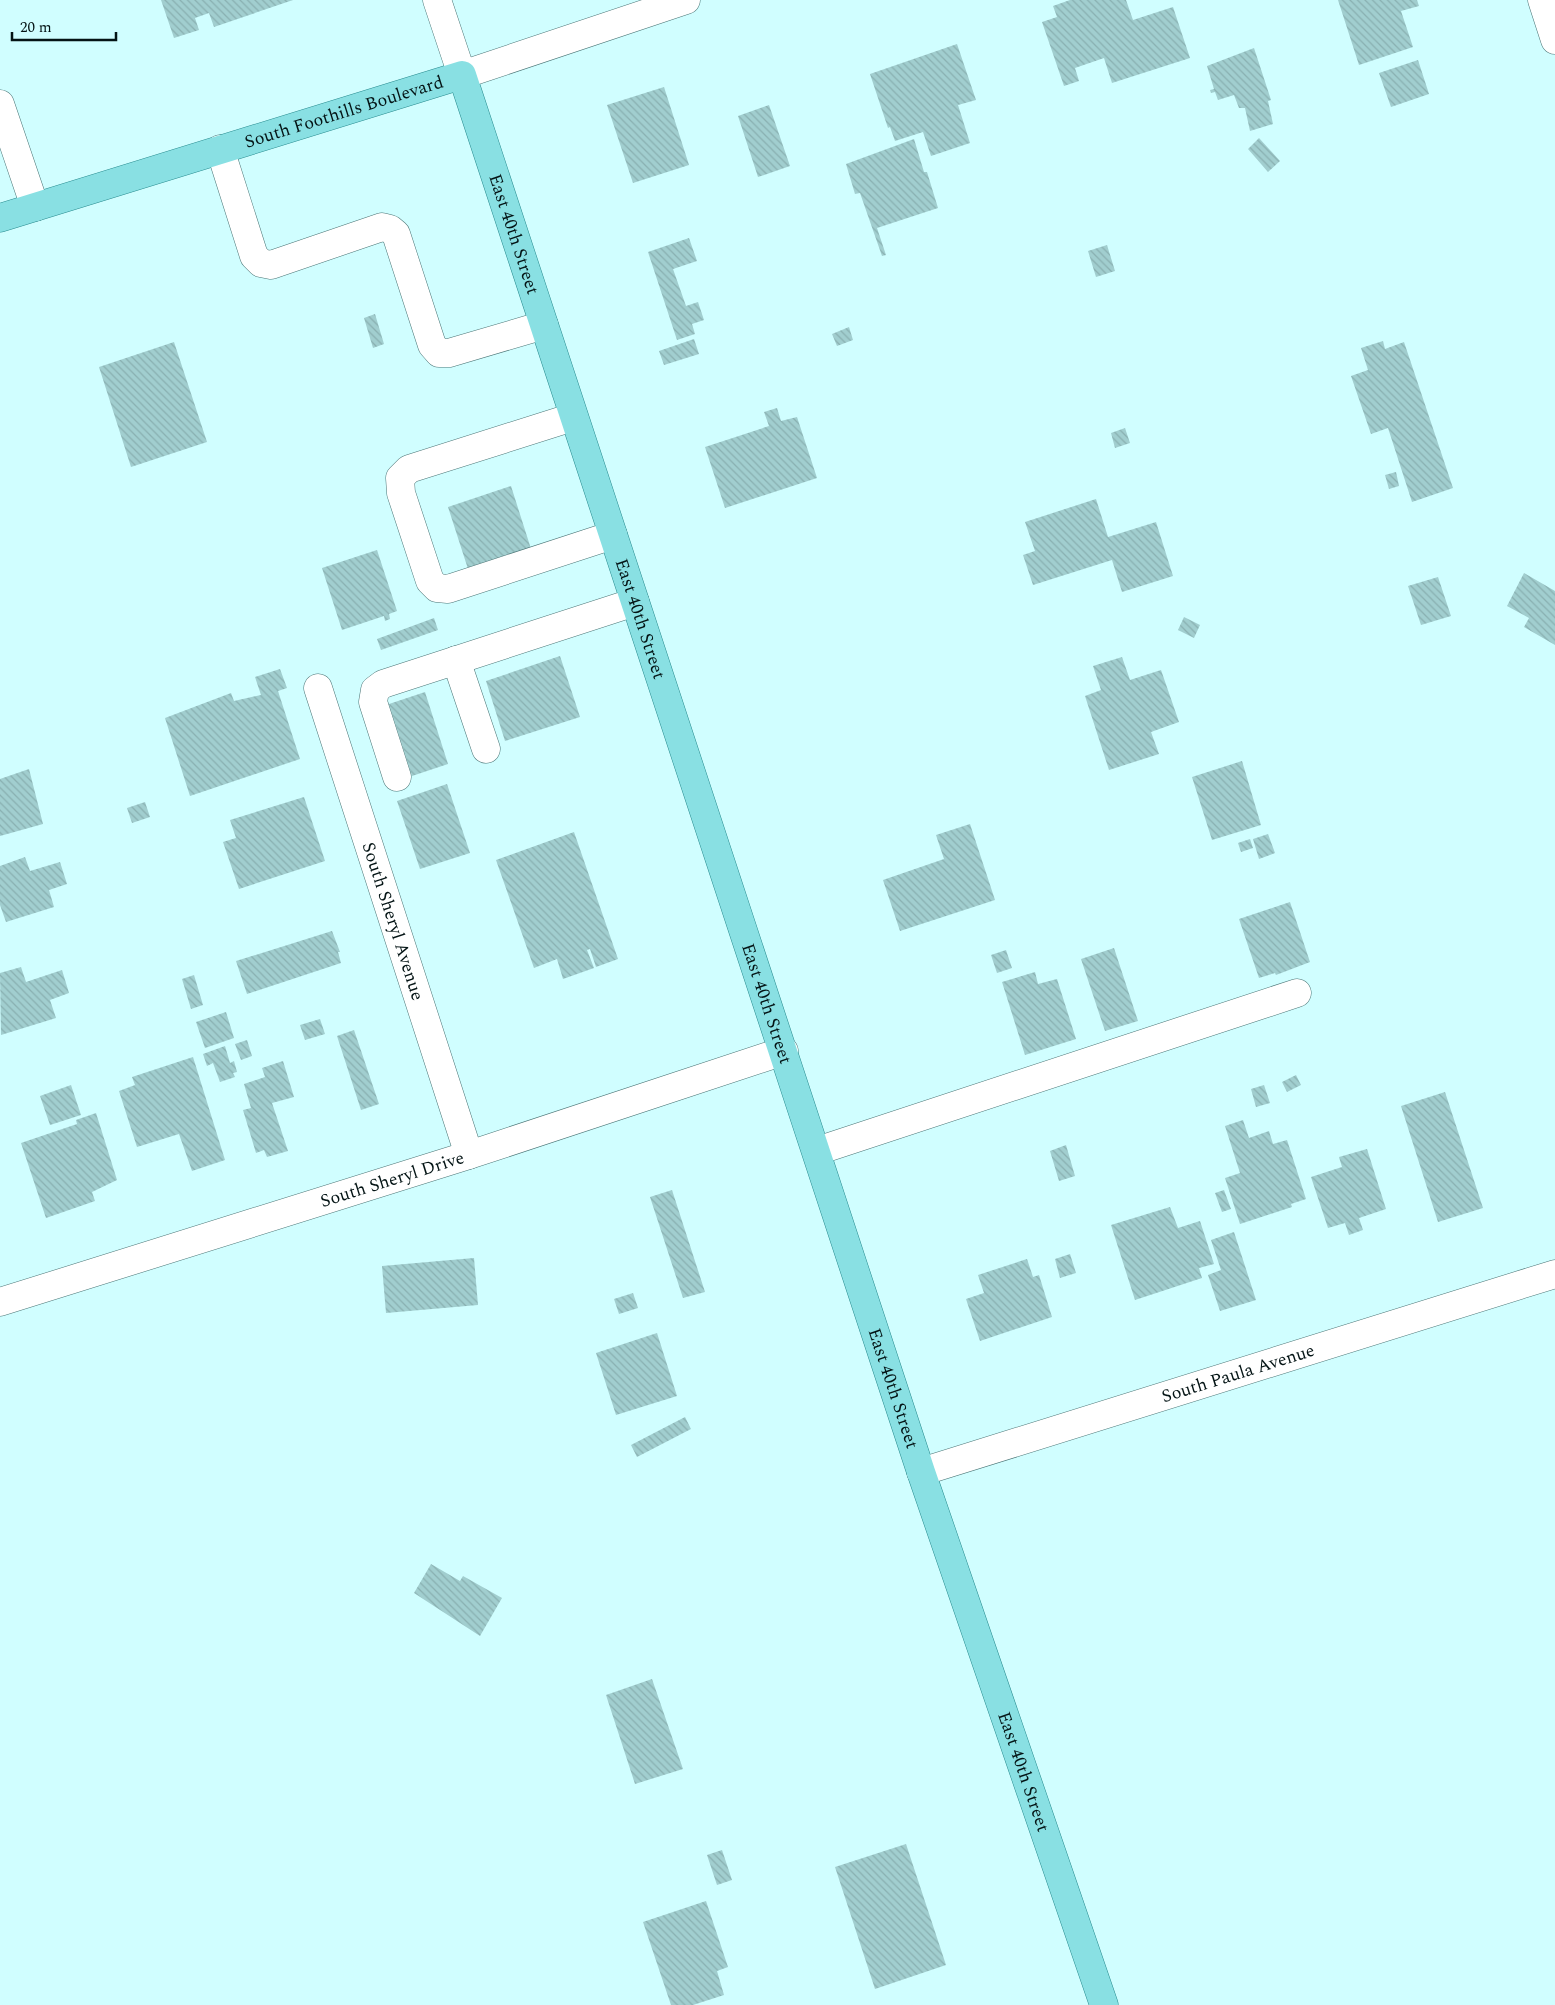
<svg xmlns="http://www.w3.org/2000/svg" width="1555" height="2005" font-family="Spectral,serif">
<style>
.building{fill:url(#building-back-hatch)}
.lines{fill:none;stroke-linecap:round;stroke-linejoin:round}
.minor-casing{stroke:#4b7576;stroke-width:29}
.major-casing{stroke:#288b8f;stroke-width:29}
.minor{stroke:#fff;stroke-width:28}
.major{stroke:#89e0e3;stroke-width:28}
.labels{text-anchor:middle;stroke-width:4;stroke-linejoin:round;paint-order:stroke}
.street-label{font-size:18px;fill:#041415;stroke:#d0feff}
</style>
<defs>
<pattern id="building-back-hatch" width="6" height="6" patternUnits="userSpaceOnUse" patternTransform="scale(1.25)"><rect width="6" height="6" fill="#a1cecf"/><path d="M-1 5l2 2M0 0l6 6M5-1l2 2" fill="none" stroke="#89b0b1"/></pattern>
</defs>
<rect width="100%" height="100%" fill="#d0feff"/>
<!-- building -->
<path class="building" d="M 161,0 L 293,0 L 214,27 L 209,13 L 195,18 L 199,30 L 174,38 Z
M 1070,0 L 1126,0 L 1133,20 L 1173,7 L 1190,58 L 1112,83 L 1104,58 L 1075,68 L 1079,81 L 1064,86 L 1042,22 L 1057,17 L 1053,6 Z
M 1338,0 L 1417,0 L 1419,6 L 1401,11 L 1413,47 L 1359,65 Z
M 957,44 L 976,100 L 958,105 L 970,143 L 931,156 L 923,132 L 895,141 L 890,127 L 888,128 L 870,74 Z
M 1254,48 L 1271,100 L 1268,101 L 1273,124 L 1250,131 L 1245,108 L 1239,108 L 1234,95 L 1218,100 L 1215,92 L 1211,93 L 1210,90 L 1214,89 L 1207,66 Z
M 1418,60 L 1429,94 L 1391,107 L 1379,73 Z
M 664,87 L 689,165 L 633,183 L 607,105 Z
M 769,105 L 790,166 L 758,177 L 738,116 Z
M 1259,138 L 1280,161 L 1268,172 L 1248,149 Z
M 914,139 L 924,172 L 927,172 L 938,208 L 877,228 L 886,255 L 882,256 L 860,193 L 855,194 L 846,164 Z
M 689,238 L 697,261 L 673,269 L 686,306 L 698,302 L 704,320 L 692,324 L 695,334 L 677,340 L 648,252 Z
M 1107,245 L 1115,271 L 1096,277 L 1088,251 Z
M 375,314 L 384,344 L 373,348 L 364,318 Z
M 849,327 L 853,340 L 837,346 L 832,334 Z
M 694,339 L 699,354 L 664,365 L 659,351 Z
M 1383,341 L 1385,349 L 1404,342 L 1453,488 L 1412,502 L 1388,428 L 1371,434 L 1351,376 L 1368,370 L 1361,348 Z
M 174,342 L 207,442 L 131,467 L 99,367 Z
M 777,408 L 781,421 L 797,417 L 817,478 L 725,508 L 705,447 L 769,426 L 764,412 Z
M 1125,428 L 1130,443 L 1115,448 L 1111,433 Z
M 1396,472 L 1399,486 L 1389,489 L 1385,475 Z
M 511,486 L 532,552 L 469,572 L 448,507 Z
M 1096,499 L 1108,537 L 1156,522 L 1173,576 L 1122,592 L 1112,560 L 1033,585 L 1023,555 L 1035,551 L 1025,522 Z
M 377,550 L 397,611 L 389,614 L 390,619 L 385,621 L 384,616 L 342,630 L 322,568 Z
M 1524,573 L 1555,591 L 1555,645 L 1524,627 L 1529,618 L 1507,606 Z
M 1438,577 L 1451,616 L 1421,625 L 1408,586 Z
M 1184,617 L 1200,625 L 1194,638 L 1178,630 Z
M 434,618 L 438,630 L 381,650 L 377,639 Z
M 560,656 L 580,717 L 505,741 L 486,681 Z
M 1122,657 L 1130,680 L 1161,670 L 1179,722 L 1151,732 L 1159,754 L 1109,770 L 1085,696 L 1101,690 L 1093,666 Z
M 280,669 L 287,688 L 278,691 L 300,759 L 190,796 L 165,718 L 231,693 L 234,701 L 261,695 L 255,677 Z
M 425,692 L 448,764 L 412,776 L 389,704 Z
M 1242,761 L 1261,825 L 1212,840 L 1192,777 Z
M 29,769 L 43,824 L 0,836 L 0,779 Z
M 447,784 L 470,853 L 420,869 L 397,801 Z
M 304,797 L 325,861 L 239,889 L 223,842 L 236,838 L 230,820 Z
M 145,802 L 150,817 L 132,823 L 127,808 Z
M 970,824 L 995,900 L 900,931 L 883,880 L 944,859 L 936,835 Z
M 574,832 L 618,959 L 596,967 L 590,949 L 587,950 L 594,968 L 563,979 L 557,959 L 534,968 L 496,860 Z
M 1268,834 L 1275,853 L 1259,859 L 1253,839 Z
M 1250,839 L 1253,848 L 1241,852 L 1238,843 Z
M 25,857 L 30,871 L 60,862 L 67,884 L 49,890 L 54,907 L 6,922 L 0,905 L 0,866 Z
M 1290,902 L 1310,962 L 1276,975 L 1275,973 L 1259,978 L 1239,919 Z
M 332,931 L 340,952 L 338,952 L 341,963 L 247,994 L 236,961 Z
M 1114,948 L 1138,1021 L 1105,1031 L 1081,959 Z
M 1006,950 L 1012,968 L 997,973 L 991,955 Z
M 21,967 L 26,982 L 62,970 L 69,993 L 50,1000 L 56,1018 L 1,1035 L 0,973 Z
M 1035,972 L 1038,984 L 1057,979 L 1076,1039 L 1025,1055 L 1002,982 Z
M 194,975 L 203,1005 L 191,1009 L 182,979 Z
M 226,1012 L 234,1038 L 205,1048 L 196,1022 Z
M 320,1019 L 325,1034 L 305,1040 L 300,1025 Z
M 354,1030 L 379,1104 L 361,1110 L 337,1036 Z
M 247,1040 L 252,1056 L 241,1060 L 235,1044 Z
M 225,1046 L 230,1063 L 234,1061 L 237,1072 L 233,1073 L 235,1077 L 220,1082 L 213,1063 L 207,1066 L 203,1054 Z
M 193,1057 L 225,1160 L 192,1171 L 179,1134 L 137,1147 L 119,1091 L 135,1085 L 132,1077 Z
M 283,1061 L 294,1097 L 272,1103 L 288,1151 L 267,1157 L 264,1150 L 256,1153 L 243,1110 L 251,1108 L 244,1084 L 265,1077 L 262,1068 Z
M 1296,1075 L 1301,1085 L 1287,1092 L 1282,1082 Z
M 71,1085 L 81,1115 L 50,1125 L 40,1096 Z
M 1264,1085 L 1270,1103 L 1256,1107 L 1251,1089 Z
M 1445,1092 L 1483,1208 L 1438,1222 L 1401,1106 Z
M 96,1113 L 117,1180 L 92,1192 L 95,1201 L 46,1218 L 21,1143 L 77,1124 L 76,1120 Z
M 1243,1120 L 1249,1138 L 1269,1131 L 1273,1144 L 1287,1140 L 1306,1199 L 1291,1204 L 1292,1207 L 1240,1224 L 1225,1178 L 1240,1173 L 1225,1126 Z
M 1066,1145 L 1075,1176 L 1059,1181 L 1050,1151 Z
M 1367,1149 L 1386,1209 L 1359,1218 L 1363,1230 L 1349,1235 L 1345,1223 L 1328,1228 L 1311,1177 L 1342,1167 L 1339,1157 Z
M 672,1190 L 705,1292 L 683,1298 L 650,1197 Z
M 1224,1190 L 1231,1209 L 1222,1212 L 1215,1193 Z
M 1170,1207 L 1178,1228 L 1200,1221 L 1214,1264 L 1199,1268 L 1202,1278 L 1135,1300 L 1111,1225 Z
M 1234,1232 L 1256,1300 L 1220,1311 L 1208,1275 L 1221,1270 L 1211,1240 Z
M 1070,1254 L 1076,1273 L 1060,1278 L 1055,1259 Z
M 474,1258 L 478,1305 L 386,1313 L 382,1266 Z
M 1027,1259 L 1033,1277 L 1039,1275 L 1052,1317 L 980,1341 L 966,1299 L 984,1293 L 978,1275 Z
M 633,1293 L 638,1308 L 619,1314 L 614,1299 Z
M 657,1333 L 677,1396 L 616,1415 L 596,1353 Z
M 685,1417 L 691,1429 L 637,1457 L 631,1445 Z
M 431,1564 L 460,1581 L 463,1576 L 502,1598 L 480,1636 L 414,1593 Z
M 652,1679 L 683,1769 L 635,1784 L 606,1695 Z
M 906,1844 L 946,1965 L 875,1989 L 835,1867 Z
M 722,1850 L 732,1880 L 717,1885 L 707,1855 Z
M 706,1901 L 728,1967 L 717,1971 L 724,1995 L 693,2005 L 671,2005 L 643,1922 Z"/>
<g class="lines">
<!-- minor casing -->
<g class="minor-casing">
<g id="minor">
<path d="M 437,0 L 462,75 L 686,0"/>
<path d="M 1542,0 L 1555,40"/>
<path d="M 0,104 L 35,207"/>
<path d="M 220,149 L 254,256 L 261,263 L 271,265 L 382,227 L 390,229 L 396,234 L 432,345 L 439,353 L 449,353 L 544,325"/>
<path d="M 573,417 L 409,469 L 400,478 L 401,493 L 430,581 L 437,588 L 448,589 L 613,535"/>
<path d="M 456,660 L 486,749"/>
<path id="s1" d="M 318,688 L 469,1155"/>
<path d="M 397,777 L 373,702 L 375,690 L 383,684 L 635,602"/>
<path d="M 817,1151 L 1297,993"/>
<path id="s2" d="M 0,1302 L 469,1155 L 784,1051"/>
<path id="s3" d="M 921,1472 L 1555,1274"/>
</g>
</g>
<!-- major casing -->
<g class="major-casing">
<g id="major">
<path id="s4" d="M 0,218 L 462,75 L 921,1472 L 1104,2005"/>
</g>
</g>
<!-- minor -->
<use href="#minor" class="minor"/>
<!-- major -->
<use href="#major" class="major"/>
</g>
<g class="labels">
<!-- street labels -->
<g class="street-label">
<text dy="6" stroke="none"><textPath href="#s4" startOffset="360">South Foothills Boulevard</textPath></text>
<text dy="6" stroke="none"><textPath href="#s4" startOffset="651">East 40th Street</textPath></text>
<text dy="6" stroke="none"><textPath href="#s4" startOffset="1056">East 40th Street</textPath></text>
<text dy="6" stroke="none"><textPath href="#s1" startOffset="245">South Sheryl Avenue</textPath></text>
<text dy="6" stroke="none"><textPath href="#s4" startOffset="1461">East 40th Street</textPath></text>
<text dy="6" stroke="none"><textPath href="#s2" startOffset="411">South Sheryl Drive</textPath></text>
<text dy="6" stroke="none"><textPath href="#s3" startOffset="332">South Paula Avenue</textPath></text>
<text dy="6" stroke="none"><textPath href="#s4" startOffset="1866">East 40th Street</textPath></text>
<text dy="6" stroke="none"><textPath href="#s4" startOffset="2271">East 40th Street</textPath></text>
</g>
</g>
<!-- scale -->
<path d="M12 32v8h104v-8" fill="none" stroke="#041415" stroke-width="2.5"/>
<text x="20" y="32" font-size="15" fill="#041415" stroke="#d0feff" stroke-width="4" paint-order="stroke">20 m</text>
</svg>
